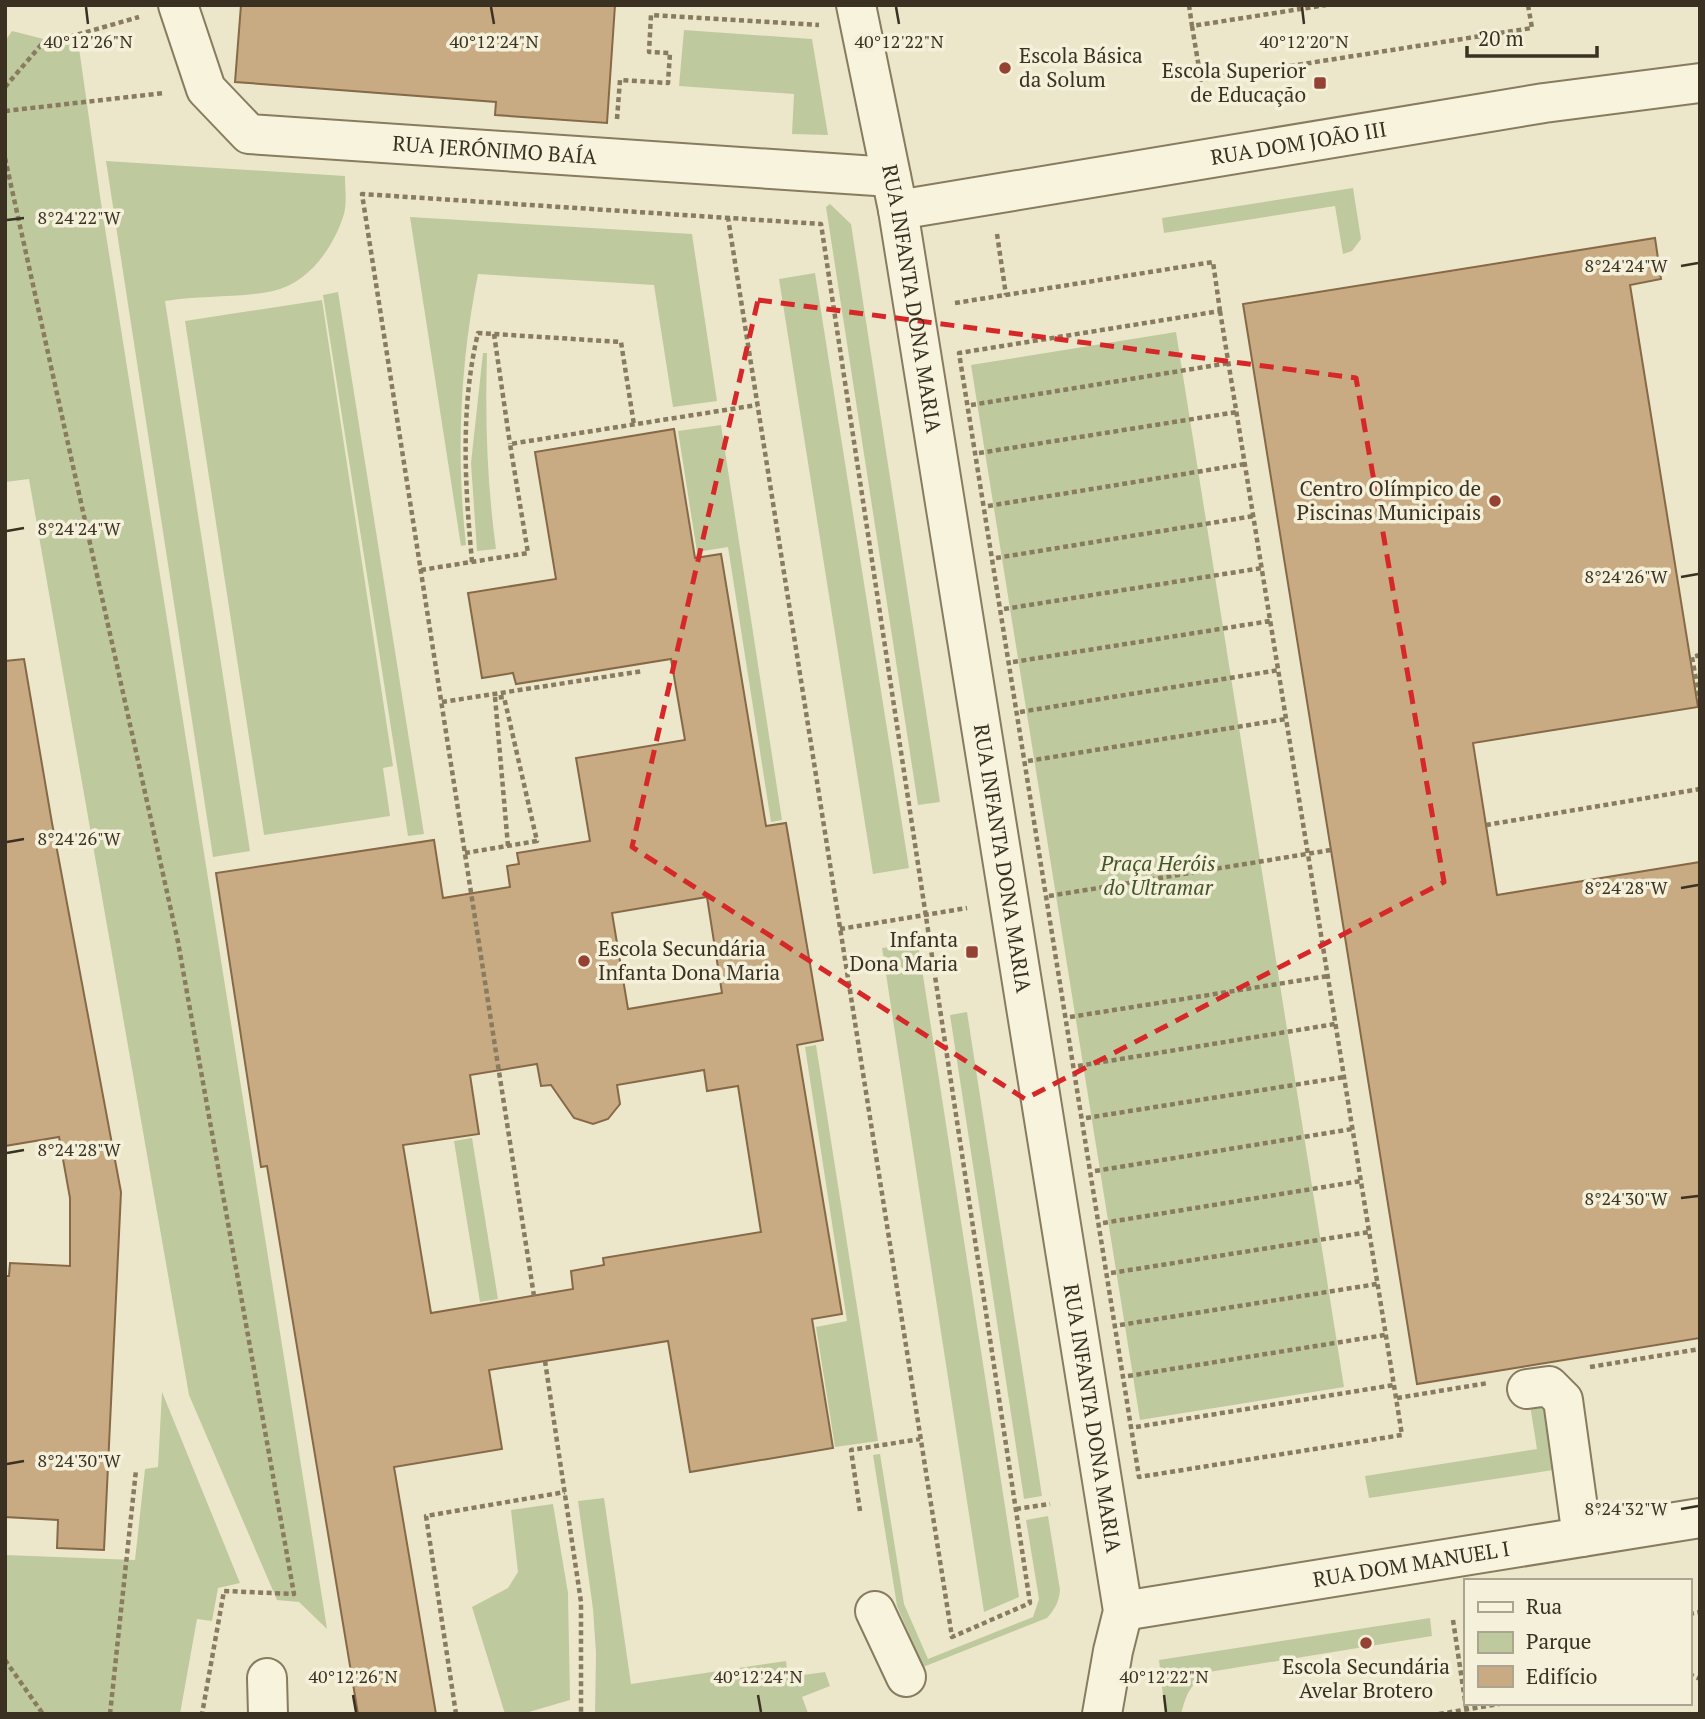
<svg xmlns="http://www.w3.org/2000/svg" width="1705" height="1719" font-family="'PT Serif',serif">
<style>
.green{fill:#beca9e}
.building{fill:#c8aa83;stroke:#866947;stroke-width:2;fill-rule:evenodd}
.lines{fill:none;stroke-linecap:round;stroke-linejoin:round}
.minor-casing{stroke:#887b5f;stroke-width:42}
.path{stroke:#887b5f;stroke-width:4.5;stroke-dasharray:5 3.5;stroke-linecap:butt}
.minor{stroke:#f7f3dd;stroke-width:38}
.marked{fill:none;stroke:#d62828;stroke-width:5;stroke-dasharray:14 9;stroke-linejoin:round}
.ticks{fill:none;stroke:#3a3122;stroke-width:2.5}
.poi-dot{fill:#934233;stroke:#f4f0d9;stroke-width:2.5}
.labels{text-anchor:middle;stroke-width:7;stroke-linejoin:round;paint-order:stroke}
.poi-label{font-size:21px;fill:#3a3122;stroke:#f4f0d9;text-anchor:end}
.street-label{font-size:21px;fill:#3a3122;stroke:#f4f0d9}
.park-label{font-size:21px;font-style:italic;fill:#43552a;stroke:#f4f0d9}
.ticks-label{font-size:18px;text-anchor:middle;fill:#3a3122;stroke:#f4f0d9;stroke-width:7;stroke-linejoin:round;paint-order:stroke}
</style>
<rect width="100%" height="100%" fill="#ece7ca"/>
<!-- green -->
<path class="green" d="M 684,30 L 812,39 L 828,135 L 792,134 L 794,94 L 679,86 Z
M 12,31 L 79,48 L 101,203 L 327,1629 L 299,1602 L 277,1600 L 189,1395 L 29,479 L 5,482 L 5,41 Z
M 106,161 L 345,176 C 345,188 347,202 344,214 C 334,247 309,283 273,291 C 238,298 200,295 165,301 L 250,851 L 213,857 Z
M 1353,188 L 1361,239 L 1352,251 L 1343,254 L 1335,206 L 1164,233 L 1162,218 Z
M 830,204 L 851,224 L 940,802 L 918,805 L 826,207 Z
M 410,217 L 692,234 L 717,401 L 673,407 L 654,285 L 478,274 C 460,364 456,454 466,545 L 461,546 Z
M 815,273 L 909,868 L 873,874 L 779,279 Z
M 338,292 L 424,834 L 408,836 L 323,295 Z
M 322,300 L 393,766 L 383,768 L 390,816 L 264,835 L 185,321 Z
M 1176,332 L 1344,1387 L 1140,1420 L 971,365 Z
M 483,353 L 487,353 C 485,420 487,483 496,549 L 477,551 L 471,463 Z
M 721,425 L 782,820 L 771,822 L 728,547 L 697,552 L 678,431 Z
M 918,943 L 1019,1597 L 984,1612 L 882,948 Z
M 967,1012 L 1042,1496 L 1024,1499 L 950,1015 Z
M 816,1045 L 878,1441 L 835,1447 L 816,1327 L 847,1321 L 805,1047 Z
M 472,1138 L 498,1299 L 480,1302 L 454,1141 Z
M 162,1392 L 240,1583 L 218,1588 L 212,1621 L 197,1619 L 180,1714 L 5,1714 L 5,1555 L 135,1560 L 145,1469 L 158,1467 Z
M 1529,1399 L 1545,1402 L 1560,1469 L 1369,1498 L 1365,1476 L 1537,1449 Z
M 880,1454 L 904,1604 L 928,1659 L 1033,1617 L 1039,1599 L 1026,1520 L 1048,1516 L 1060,1590 C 1059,1602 1055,1609 1047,1618 L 923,1667 L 897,1606 L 873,1455 Z
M 604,1498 L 631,1684 L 786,1661 L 788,1677 L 825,1672 L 830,1686 L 802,1697 L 808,1713 L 595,1714 L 596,1653 L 593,1609 L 578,1501 Z
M 553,1504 L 568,1593 L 570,1700 L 522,1714 L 505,1714 L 472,1607 L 508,1588 L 518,1572 L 511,1510 Z
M 1430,1618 L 1432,1636 L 1209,1672 C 1190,1685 1187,1692 1181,1714 L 1165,1714 L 1159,1660 Z"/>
<!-- building -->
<path class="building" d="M 241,5 L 615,5 L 607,123 L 495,115 L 496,102 L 235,82 Z
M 1655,238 L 1661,279 L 1630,285 L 1698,707 L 1473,743 L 1497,895 L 1700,862 L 1700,1338 L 1417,1384 L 1243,304 Z
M 674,429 L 695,558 L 721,554 L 766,826 L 786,823 L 823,1040 L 797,1045 L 842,1314 L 812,1319 L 833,1448 L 690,1472 L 668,1341 L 489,1370 L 502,1449 L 394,1467 L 436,1714 L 358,1714 L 267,1166 L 261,1167 L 216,873 L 434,840 L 443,898 L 510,887 L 507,866 L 519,864 L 517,853 L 590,841 L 576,758 L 685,740 L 671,659 L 516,684 L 513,673 L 482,678 L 468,593 L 556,579 L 535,452 ZM 707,897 L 722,993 L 628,1009 L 612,913 ZM 537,1064 L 541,1086 L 551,1085 L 574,1118 L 593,1124 L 608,1119 L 620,1104 L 617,1085 L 704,1070 L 707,1091 L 738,1086 L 761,1232 L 603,1258 L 604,1265 L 571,1271 L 573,1289 L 431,1313 L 403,1145 L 479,1134 L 470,1075 Z
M 24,659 L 52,823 L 121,1192 L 104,1550 L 57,1548 L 58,1520 L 5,1517 L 5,1276 L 9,1276 L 10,1263 L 70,1266 L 70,1198 L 59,1137 L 5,1146 L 5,661 Z"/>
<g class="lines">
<!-- minor casing -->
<g class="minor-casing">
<g id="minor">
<path id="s1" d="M 178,5 L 206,89 L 249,134 L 891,177"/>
<path id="s2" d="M 856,5 L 898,210 L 1123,1611 L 1113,1651 L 1102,1714"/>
<path id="s3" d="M 898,210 L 1544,103 L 1700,83"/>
<path d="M 1527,1389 L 1549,1386 L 1563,1400 L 1582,1537"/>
<path d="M 875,1611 L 906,1677"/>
<path id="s4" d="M 1123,1611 L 1700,1518"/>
<path d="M 267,1678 L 268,1714"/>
</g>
</g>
<!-- path -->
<path class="path" d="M 1189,5 L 1192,26 L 1326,5
M 1192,26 L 1201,80 L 1532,28 L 1528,5
M 5,87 L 41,45 L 139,17
M 5,111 L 164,93
M 617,119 L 620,80 L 668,83 L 670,53 L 649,52 L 651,15 L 819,25
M 5,158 L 178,942 L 294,1594 L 224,1591 L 202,1714
M 997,234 L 1006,295
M 955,303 L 1213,262 L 1220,311
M 1220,311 L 1402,1435 L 1139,1477 L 959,353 Z
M 494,334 L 510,444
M 971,405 L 1229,363
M 979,453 L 1237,412
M 988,506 L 1245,464
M 996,558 L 1254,516
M 472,562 C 465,485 460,408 478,333 L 621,342 L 634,425
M 421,570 L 528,553 L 510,444 L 757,405
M 1004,609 L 1262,568
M 1700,655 L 1692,657 L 1700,702
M 1013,662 L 1270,621
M 495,697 L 508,846
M 442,702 L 643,671
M 1020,712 L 1279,670
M 1028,761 L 1286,719
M 1486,825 L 1700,789
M 465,853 L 537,841 L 504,697 L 495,698
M 1049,896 L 1331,850
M 840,929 L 967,908
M 1070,1017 L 1328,976
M 1078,1066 L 1335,1024
M 1086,1118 L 1344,1077
M 1095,1171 L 1352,1129
M 1103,1223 L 1361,1181
M 1111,1273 L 1369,1232
M 534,1296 L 362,194 L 821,224 L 1030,1603 L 952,1637 L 728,218
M 1120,1325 L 1377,1284
M 545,1361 L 581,1602 L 581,1714
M 1590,1367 L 1700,1349
M 1128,1376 L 1385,1335
M 1397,1398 L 1488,1383
M 1136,1427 L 1394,1385
M 1016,1509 L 1050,1504
M 860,1511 L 851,1450 L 920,1439
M 1689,1614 L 1700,1612
M 1453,1620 L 1467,1714
M 5,1660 L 43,1714
M 1689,1674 L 1700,1679
M 110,1714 L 136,1470
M 456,1714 L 426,1516 L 565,1492
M 1439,1714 L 1505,1703"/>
<!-- minor -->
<use href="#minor" class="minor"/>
</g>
<!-- marked area -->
<path class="marked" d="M 758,300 L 1356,378 L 1444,882 L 1025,1099 L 632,847 Z"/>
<!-- ticks -->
<path class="ticks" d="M 86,7 L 88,24M 491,7 L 494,24M 896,7 L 899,24M 1302,7 L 1304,24M 7,220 L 24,218M 1681,266 L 1698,263M 7,531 L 24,528M 1681,577 L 1698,574M 7,842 L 24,839M 1681,888 L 1698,885M 7,1153 L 24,1150M 1681,1198 L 1698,1196M 7,1464 L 24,1461M 1681,1509 L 1698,1506M 353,1695 L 356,1712M 758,1695 L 761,1712M 1164,1695 L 1166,1712"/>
<!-- markers -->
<g class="poi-dot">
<circle cx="1005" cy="68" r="7"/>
<rect x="1313" y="76" width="14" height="14" rx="3.5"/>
<circle cx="1495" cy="501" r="7"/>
<rect x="965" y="945" width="14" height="14" rx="3.5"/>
<circle cx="584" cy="961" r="7"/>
<circle cx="1366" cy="1643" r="7"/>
</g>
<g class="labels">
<!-- poi labels -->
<g class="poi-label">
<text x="1019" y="63" text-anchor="start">Escola Básica<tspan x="1019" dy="24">da Solum</tspan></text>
<text x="1306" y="78">Escola Superior<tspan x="1306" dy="24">de Educação</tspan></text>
<text x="1481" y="496">Centro Olímpico de<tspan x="1481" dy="24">Piscinas Municipais</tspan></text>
<text x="958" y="947">Infanta<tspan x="958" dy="24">Dona Maria</tspan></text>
<text x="598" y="956" text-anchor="start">Escola Secundária<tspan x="598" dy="24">Infanta Dona Maria</tspan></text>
<text x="1366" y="1674" text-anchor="middle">Escola Secundária<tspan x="1366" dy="24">Avelar Brotero</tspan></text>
</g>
<!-- street labels -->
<g class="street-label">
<text dy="7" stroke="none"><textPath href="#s3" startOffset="406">RUA DOM JOÃO III</textPath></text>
<text dy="7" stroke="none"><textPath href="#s1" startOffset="397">RUA JERÓNIMO BAÍA</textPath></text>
<text dy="7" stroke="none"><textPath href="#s2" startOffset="299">RUA INFANTA DONA MARIA</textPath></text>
<text dy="7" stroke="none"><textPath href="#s2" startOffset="866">RUA INFANTA DONA MARIA</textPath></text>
<text dy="7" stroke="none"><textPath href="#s2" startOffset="1433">RUA INFANTA DONA MARIA</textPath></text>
<text dy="7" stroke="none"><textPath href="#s4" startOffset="292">RUA DOM MANUEL I</textPath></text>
</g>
<!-- park labels -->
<g class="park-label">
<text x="1158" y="871">Praça Heróis<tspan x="1158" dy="24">do Ultramar</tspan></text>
</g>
</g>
<g class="ticks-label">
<text x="88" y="48">40°12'26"N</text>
<text x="494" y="48">40°12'24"N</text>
<text x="899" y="48">40°12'22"N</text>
<text x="1304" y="48">40°12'20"N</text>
<text x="79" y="224">8°24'22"W</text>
<text x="1626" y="272">8°24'24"W</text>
<text x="79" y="535">8°24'24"W</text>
<text x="1626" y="583">8°24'26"W</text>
<text x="79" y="845">8°24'26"W</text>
<text x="1626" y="894">8°24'28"W</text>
<text x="79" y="1156">8°24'28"W</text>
<text x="1626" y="1205">8°24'30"W</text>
<text x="79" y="1467">8°24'30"W</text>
<text x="1626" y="1515">8°24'32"W</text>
<text x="353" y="1683">40°12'26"N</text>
<text x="758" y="1683">40°12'24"N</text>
<text x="1164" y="1683">40°12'22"N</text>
</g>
<!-- border -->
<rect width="1705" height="1719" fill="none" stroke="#3a3122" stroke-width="14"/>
<!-- legend -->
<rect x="1464" y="1579" width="228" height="126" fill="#f4f0d9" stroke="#aaa490" stroke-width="2"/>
<rect x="1478" y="1602" width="35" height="10" fill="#f7f3dd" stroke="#aaa490" stroke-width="2"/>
<text x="1526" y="1614" font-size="21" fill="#3a3122">Rua</text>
<rect x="1478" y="1632" width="35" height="21" fill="#beca9e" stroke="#aaa490" stroke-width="2"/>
<text x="1526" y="1649" font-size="21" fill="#3a3122">Parque</text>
<rect x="1478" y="1666" width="35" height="21" fill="#c8aa83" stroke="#aaa490" stroke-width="2"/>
<text x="1526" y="1684" font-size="21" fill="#3a3122">Edifício</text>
<!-- scale -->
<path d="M1467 46v10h130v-10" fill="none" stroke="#3a3122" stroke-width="3.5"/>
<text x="1478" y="46" font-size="21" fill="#3a3122" stroke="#f4f0d9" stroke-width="5" paint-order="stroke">20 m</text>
</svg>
